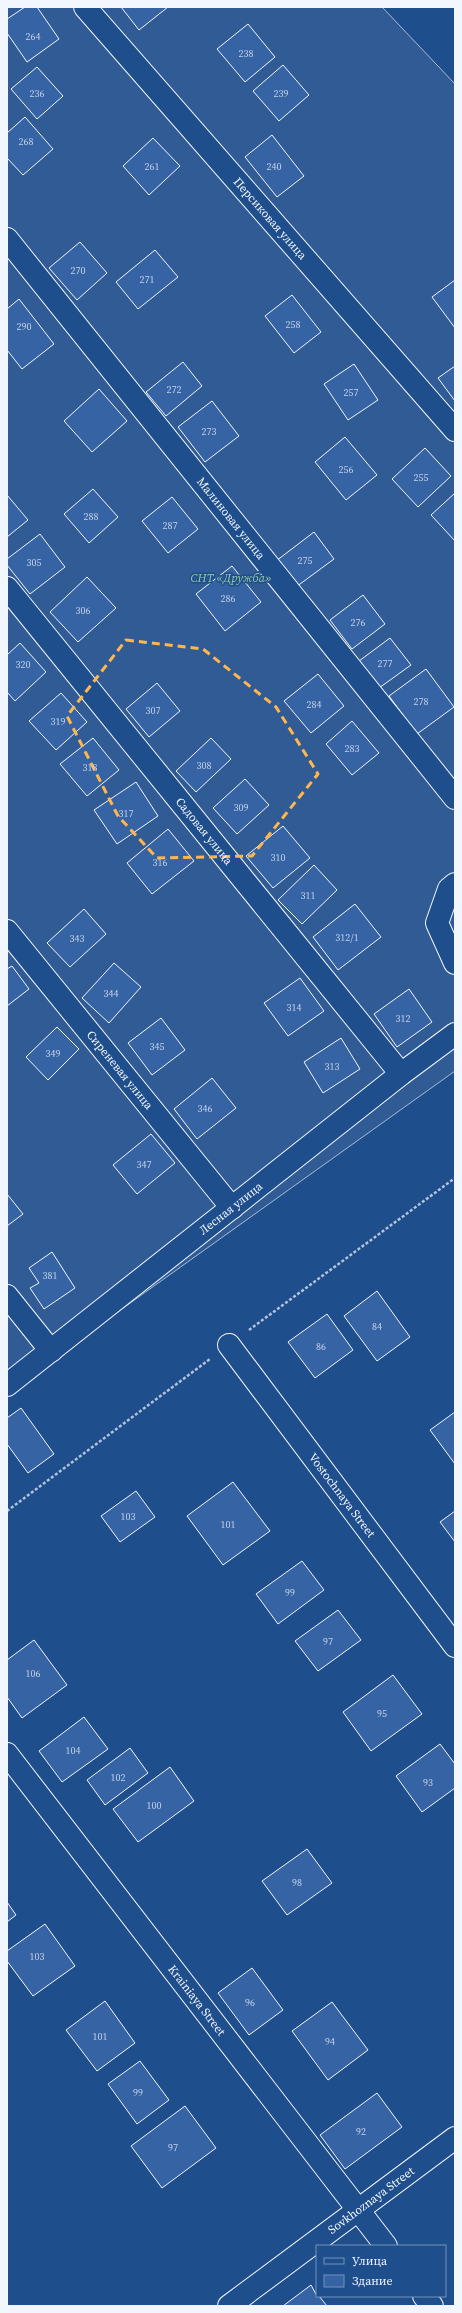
<svg xmlns="http://www.w3.org/2000/svg" width="462" height="2313" font-family="'Source Serif 4',serif">
<style>
.built{fill:#305b95;stroke:#a8bbd7}
.building{fill:#3563a3;stroke:#f2f6ff}
.lines{fill:none;stroke-linecap:round;stroke-linejoin:round}
.minor-casing{stroke:#f2f6ff;stroke-width:24}
.path{stroke:#b3c4dc;stroke-width:2.5;stroke-dasharray:3 2;stroke-linecap:butt}
.minor{stroke:#1f4e8c;stroke-width:22}
.marked{fill:none;stroke:#ffb74d;stroke-width:3;stroke-dasharray:8 5;stroke-linejoin:round}
.labels{text-anchor:middle;stroke-width:3;stroke-linejoin:round;paint-order:stroke}
.number-label{font-size:10px;fill:#c3d1e8}
.street-label{font-size:12px;fill:#f2f6ff;stroke:#1f4e8c}
.park-label{font-size:12px;font-style:italic;fill:#97c8a6;stroke:#1f4e8c}
</style>
<rect width="100%" height="100%" fill="#1f4e8c"/>
<!-- built -->
<path class="built" d="M 7,7 L 382,7 L 455,84 L 455,1071 L 7,1391 Z"/>
<!-- building -->
<path class="building" d="M 25,7 L 37,7 L 59,39 L 27,62 L 7,33 L 7,19 Z
M 121,7 L 168,7 L 139,30 Z
M 248,24 L 275,57 L 245,82 L 217,49 Z
M 283,65 L 309,95 L 279,121 L 253,91 Z
M 37,67 L 63,96 L 37,119 L 11,89 Z
M 25,117 L 53,149 L 23,175 L 7,158 L 7,133 Z
M 272,135 L 304,176 L 277,197 L 245,157 Z
M 153,138 L 180,166 L 149,195 L 123,166 Z
M 80,242 L 107,273 L 77,300 L 49,268 Z
M 155,250 L 178,277 L 138,309 L 116,282 Z
M 455,280 L 455,328 L 432,297 Z
M 292,295 L 321,332 L 294,353 L 265,316 Z
M 19,299 L 54,344 L 22,369 L 7,350 L 7,309 Z
M 183,362 L 202,386 L 166,416 L 146,392 Z
M 354,364 L 378,400 L 348,420 L 324,384 Z
M 455,366 L 455,401 L 438,378 Z
M 99,389 L 127,421 L 92,452 L 64,421 Z
M 212,401 L 239,436 L 205,462 L 178,427 Z
M 345,437 L 377,475 L 346,500 L 315,462 Z
M 425,448 L 451,476 L 418,507 L 392,479 Z
M 93,489 L 118,517 L 89,543 L 64,514 Z
M 455,493 L 455,541 L 431,515 Z
M 7,495 L 28,520 L 7,537 Z
M 172,497 L 198,529 L 168,553 L 142,521 Z
M 314,532 L 334,559 L 296,587 L 276,561 Z
M 40,534 L 65,567 L 30,594 L 7,565 L 7,559 Z
M 232,566 L 261,602 L 225,631 L 196,594 Z
M 87,577 L 116,608 L 78,642 L 50,612 Z
M 363,595 L 385,624 L 352,649 L 330,620 Z
M 390,638 L 411,665 L 379,688 L 359,661 Z
M 20,643 L 46,672 L 15,701 L 7,692 L 7,655 Z
M 426,669 L 454,707 L 417,734 L 389,696 Z
M 318,674 L 344,706 L 311,733 L 284,701 Z
M 157,683 L 180,711 L 149,737 L 126,709 Z
M 61,693 L 87,722 L 56,750 L 29,721 Z
M 352,721 L 379,753 L 352,775 L 326,744 Z
M 93,738 L 119,770 L 87,796 L 60,764 Z
M 211,738 L 231,759 L 196,792 L 176,771 Z
M 245,779 L 269,805 L 237,834 L 213,808 Z
M 136,782 L 158,816 L 117,844 L 94,810 Z
M 283,826 L 310,858 L 273,888 L 246,856 Z
M 168,829 L 194,861 L 152,894 L 127,863 Z
M 314,865 L 337,890 L 302,924 L 278,900 Z
M 355,904 L 381,937 L 338,970 L 313,937 Z
M 84,909 L 106,934 L 70,967 L 47,943 Z
M 114,963 L 141,987 L 109,1023 L 82,998 Z
M 12,966 L 29,989 L 7,1006 L 7,969 Z
M 300,978 L 324,1011 L 288,1036 L 264,1003 Z
M 409,989 L 432,1022 L 397,1047 L 374,1014 Z
M 161,1018 L 185,1050 L 152,1075 L 128,1043 Z
M 57,1027 L 79,1049 L 48,1080 L 26,1057 Z
M 341,1038 L 360,1069 L 323,1093 L 304,1062 Z
M 212,1078 L 236,1108 L 197,1139 L 174,1109 Z
M 151,1134 L 175,1163 L 137,1194 L 113,1165 Z
M 7,1194 L 23,1214 L 7,1226 Z
M 52,1252 L 75,1288 L 44,1309 L 30,1288 L 39,1283 L 29,1268 Z
M 377,1291 L 410,1337 L 377,1361 L 344,1316 Z
M 327,1314 L 353,1350 L 315,1378 L 288,1342 Z
M 21,1408 L 54,1454 L 28,1473 L 7,1444 L 7,1418 Z
M 455,1412 L 455,1464 L 430,1430 Z
M 233,1482 L 270,1531 L 223,1565 L 187,1516 Z
M 136,1491 L 155,1517 L 120,1542 L 101,1516 Z
M 455,1511 L 455,1542 L 440,1522 Z
M 302,1561 L 324,1590 L 278,1624 L 256,1594 Z
M 338,1610 L 361,1640 L 318,1671 L 295,1641 Z
M 34,1640 L 67,1685 L 22,1718 L 7,1697 L 7,1660 Z
M 393,1675 L 422,1714 L 371,1751 L 343,1712 Z
M 84,1717 L 108,1749 L 62,1782 L 39,1751 Z
M 440,1744 L 455,1764 L 455,1788 L 422,1812 L 396,1776 Z
M 130,1748 L 148,1773 L 105,1805 L 87,1780 Z
M 170,1767 L 194,1801 L 138,1842 L 113,1809 Z
M 307,1849 L 332,1883 L 287,1915 L 262,1881 Z
M 7,1902 L 16,1915 L 7,1922 Z
M 45,1924 L 75,1966 L 33,1996 L 7,1961 L 7,1951 Z
M 252,1968 L 283,2010 L 249,2035 L 218,1993 Z
M 105,2001 L 135,2043 L 97,2071 L 66,2030 Z
M 332,2002 L 368,2050 L 328,2080 L 292,2031 Z
M 140,2061 L 169,2100 L 137,2124 L 108,2084 Z
M 377,2093 L 402,2127 L 345,2169 L 320,2135 Z
M 185,2106 L 216,2148 L 162,2188 L 131,2146 Z
M 311,2285 L 317,2296 L 319,2296 L 327,2306 L 283,2306 Z"/>
<g class="lines">
<!-- minor casing -->
<g class="minor-casing">
<g id="minor">
<path id="s1" d="M 85,7 L 455,430"/>
<path id="s2" d="M 7,239 L 455,798"/>
<path id="s3" d="M 7,588 L 401,1074"/>
<path d="M 455,884 L 449,889 L 437,923 L 455,963"/>
<path id="s4" d="M 7,931 L 232,1208"/>
<path d="M 7,1296 L 51,1351"/>
<path id="s5" d="M 229,1345 L 455,1646"/>
<path id="s6" d="M 7,1385 L 401,1074 L 455,1034"/>
<path id="s7" d="M 7,1754 L 386,2246"/>
<path d="M 424,2296 L 432,2306"/>
<path id="s8" d="M 229,2306 L 455,2138"/>
</g>
</g>
<!-- path -->
<path class="path" d="M 249,1330 L 455,1178
M 7,1511 L 210,1359"/>
<!-- minor -->
<use href="#minor" class="minor"/>
</g>
<!-- marked area -->
<path class="marked" d="M 126,640 L 203,649 L 276,707 L 318,774 L 252,856 L 157,858 L 118,816 L 67,716 Z"/>
<g class="labels">
<!-- number labels -->
<g class="number-label">
<text x="33" y="40">264</text>
<text x="246" y="57">238</text>
<text x="37" y="97">236</text>
<text x="281" y="97">239</text>
<text x="26" y="145">268</text>
<text x="152" y="170">261</text>
<text x="274" y="170">240</text>
<text x="78" y="274">270</text>
<text x="147" y="283">271</text>
<text x="293" y="328">258</text>
<text x="24" y="330">290</text>
<text x="174" y="393">272</text>
<text x="351" y="396">257</text>
<text x="209" y="435">273</text>
<text x="346" y="473">256</text>
<text x="421" y="481">255</text>
<text x="91" y="520">288</text>
<text x="170" y="529">287</text>
<text x="305" y="564">275</text>
<text x="34" y="566">305</text>
<text x="228" y="602">286</text>
<text x="83" y="614">306</text>
<text x="358" y="626">276</text>
<text x="385" y="667">277</text>
<text x="23" y="668">320</text>
<text x="421" y="705">278</text>
<text x="314" y="708">284</text>
<text x="153" y="714">307</text>
<text x="58" y="725">319</text>
<text x="352" y="752">283</text>
<text x="204" y="769">308</text>
<text x="90" y="771">318</text>
<text x="241" y="811">309</text>
<text x="126" y="817">317</text>
<text x="278" y="861">310</text>
<text x="160" y="866">316</text>
<text x="308" y="899">311</text>
<text x="347" y="941">312/1</text>
<text x="77" y="942">343</text>
<text x="111" y="997">344</text>
<text x="294" y="1011">314</text>
<text x="403" y="1022">312</text>
<text x="157" y="1050">345</text>
<text x="53" y="1057">349</text>
<text x="332" y="1070">313</text>
<text x="205" y="1112">346</text>
<text x="144" y="1168">347</text>
<text x="50" y="1279">381</text>
<text x="377" y="1330">84</text>
<text x="321" y="1350">86</text>
<text x="128" y="1520">103</text>
<text x="228" y="1528">101</text>
<text x="290" y="1596">99</text>
<text x="328" y="1645">97</text>
<text x="33" y="1677">106</text>
<text x="382" y="1717">95</text>
<text x="73" y="1754">104</text>
<text x="118" y="1781">102</text>
<text x="428" y="1786">93</text>
<text x="154" y="1809">100</text>
<text x="297" y="1886">98</text>
<text x="37" y="1960">103</text>
<text x="250" y="2006">96</text>
<text x="100" y="2040">101</text>
<text x="330" y="2045">94</text>
<text x="138" y="2096">99</text>
<text x="361" y="2135">92</text>
<text x="173" y="2151">97</text>
</g>
<!-- street labels -->
<g class="street-label">
<text dy="4" stroke="none"><textPath href="#s1" startOffset="281">Персиковая улица</textPath></text>
<text dy="4" stroke="none"><textPath href="#s2" startOffset="358">Малиновая улица</textPath></text>
<text dy="4" stroke="none"><textPath href="#s3" startOffset="313">Садовая улица</textPath></text>
<text dy="4" stroke="none"><textPath href="#s4" startOffset="179">Сиреневая улица</textPath></text>
<text dy="4" stroke="none"><textPath href="#s6" startOffset="285">Лесная улица</textPath></text>
<text dy="4" stroke="none"><textPath href="#s5" startOffset="188">Vostochnaya Street</textPath></text>
<text dy="4" stroke="none"><textPath href="#s7" startOffset="311">Krainiaya Street</textPath></text>
<text dy="4" stroke="none"><textPath href="#s8" startOffset="177">Sovkhoznaya Street</textPath></text>
</g>
<!-- park labels -->
<g class="park-label">
<text x="231" y="582">СНТ «Дружба»</text>
</g>
</g>
<!-- border -->
<rect width="462" height="2313" fill="none" stroke="#f2f6ff" stroke-width="16"/>
<!-- legend -->
<rect x="316" y="2245" width="130" height="52" fill="#1f4e8c" stroke="#7391ba"/>
<rect x="324" y="2258" width="20" height="6" fill="#1f4e8c" stroke="#7391ba"/>
<text x="352" y="2265" font-size="12" fill="#f2f6ff">Улица</text>
<rect x="324" y="2275" width="20" height="12" fill="#3563a3" stroke="#7391ba"/>
<text x="352" y="2285" font-size="12" fill="#f2f6ff">Здание</text>
</svg>
